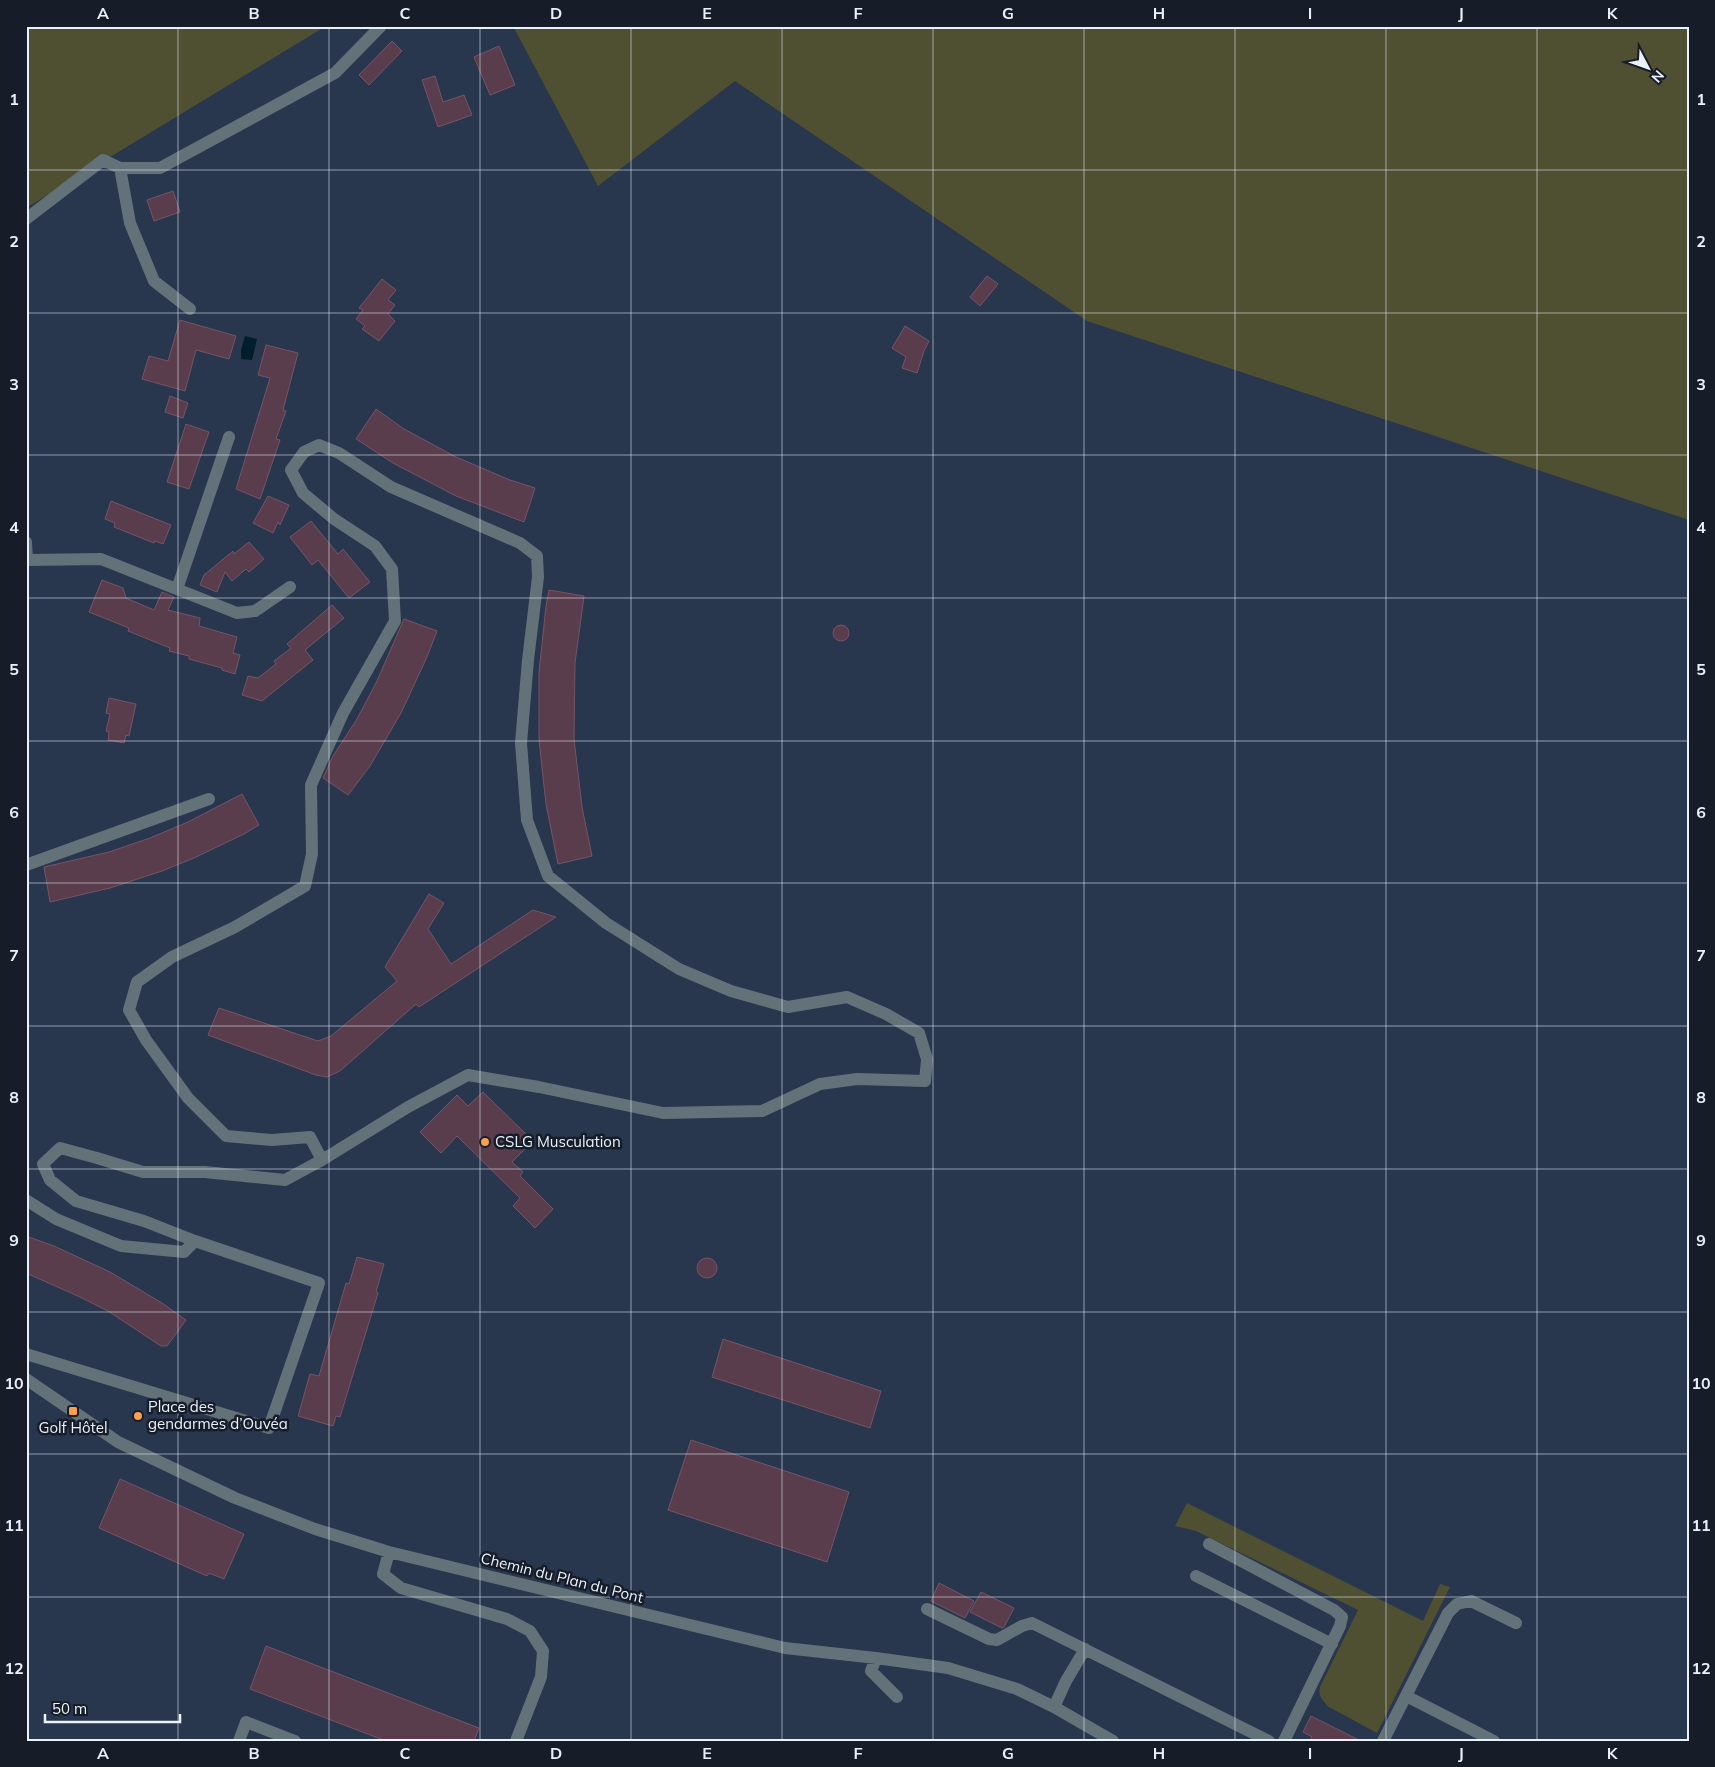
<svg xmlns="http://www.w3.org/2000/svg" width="1715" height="1767" font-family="Mulish,sans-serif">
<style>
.green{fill:#4f5032}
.water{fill:#001e2c}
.building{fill:#5a3d4d;stroke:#745566}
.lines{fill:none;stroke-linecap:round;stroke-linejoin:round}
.minor{stroke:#637179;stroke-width:12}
.grid{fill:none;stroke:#e9f1fd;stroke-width:1;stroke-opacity:0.55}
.poi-dot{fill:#f99f4d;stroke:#171d28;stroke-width:2}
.labels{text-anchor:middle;stroke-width:5;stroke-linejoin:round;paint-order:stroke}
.poi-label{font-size:15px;fill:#e9f1fd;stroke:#171d28;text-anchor:start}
.street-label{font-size:15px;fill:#e9f1fd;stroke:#171d28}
.neatline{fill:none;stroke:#e9f1fd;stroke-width:2}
.grid-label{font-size:16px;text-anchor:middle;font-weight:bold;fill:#e9f1fd}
</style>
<rect width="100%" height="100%" fill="#28364e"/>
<!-- green -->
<path class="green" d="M 26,26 L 326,26 L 26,208 Z
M 513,26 L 1689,26 L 1689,520 L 1087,321 L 735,81 L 598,186 Z
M 1187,1503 L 1423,1621 L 1440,1584 L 1450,1587 L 1377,1733 L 1329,1707 C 1322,1700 1318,1696 1320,1687 L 1358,1610 L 1196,1531 L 1175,1526 Z"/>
<!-- water -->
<path class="water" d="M 245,336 L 257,339 L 252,360 L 241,359 L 241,350 Z"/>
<!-- building -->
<path class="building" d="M 392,41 L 402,51 L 369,85 L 359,75 Z
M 499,46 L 515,85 L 490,95 L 474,57 Z
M 435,76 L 443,102 L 464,95 L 472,115 L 438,127 L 422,80 Z
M 173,191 L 180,212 L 154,221 L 147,200 Z
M 987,276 L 998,284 L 980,306 L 970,297 Z
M 382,279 L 396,290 L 388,300 L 395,305 L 388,314 L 395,321 L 379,341 L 362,329 L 365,326 L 356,319 L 363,310 L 359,308 Z
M 180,320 L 236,336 L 229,359 L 196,350 L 185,391 L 142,379 L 149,356 L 168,361 Z
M 905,326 L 929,341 L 924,351 L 917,373 L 902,368 L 906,357 L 892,348 Z
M 266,345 L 298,353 L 283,410 L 286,411 L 276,439 L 280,440 L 260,499 L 236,489 L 270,378 L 258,375 Z
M 170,396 L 188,403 L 183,418 L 165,412 Z
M 376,409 L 404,429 L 456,457 L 510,480 L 535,488 L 524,522 L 456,496 L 393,463 L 356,439 Z
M 186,424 L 209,432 L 189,489 L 167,482 Z
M 268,496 L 289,505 L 280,525 L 278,522 L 273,533 L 253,523 Z
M 111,501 L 171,525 L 163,544 L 155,541 L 154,543 L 114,527 L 115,523 L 105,519 Z
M 311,521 L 338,554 L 343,549 L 370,582 L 349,598 L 318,560 L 312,565 L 290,537 Z
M 249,542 L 264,559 L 249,572 L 246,569 L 232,581 L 225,572 L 217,592 L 200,585 L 204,575 L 233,551 L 234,554 Z
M 102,580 L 123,588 L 126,598 L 154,610 L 162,592 L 174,597 L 168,610 L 200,618 L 199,626 L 237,637 L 233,653 L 240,655 L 235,674 L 222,670 L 222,668 L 189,659 L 189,656 L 169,651 L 170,648 L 128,631 L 129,628 L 89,612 Z
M 549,590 L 584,596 L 575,663 L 574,739 L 582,807 L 592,856 L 558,864 L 546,804 L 539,740 L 539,672 L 546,606 Z
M 332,605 L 344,618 L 305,650 L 313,660 L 262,701 L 242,695 L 248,676 L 258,678 L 276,664 L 274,661 L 291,648 L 287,644 Z
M 404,619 L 437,631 L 427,657 L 401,713 L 370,766 L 348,795 L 323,778 L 333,756 L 357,719 L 377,681 Z
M833 633a8 8 0 1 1 16 0a8 8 0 1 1-16 0Z
M 109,698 L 136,704 L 129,736 L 126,735 L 124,743 L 108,740 L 109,732 L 106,731 L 110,714 L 106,713 Z
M 242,794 L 259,825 L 244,834 L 194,858 L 162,871 L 110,888 L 50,902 L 44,867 L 109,852 L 150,838 L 188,822 Z
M 429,894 L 444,903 L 428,929 L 451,964 L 533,910 L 556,917 L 419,1007 L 416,1004 L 340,1071 L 327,1077 L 316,1075 L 208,1035 L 219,1008 L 318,1041 L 331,1036 L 397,981 L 385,967 Z
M 483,1092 L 533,1141 L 512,1162 L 523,1172 L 520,1176 L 553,1209 L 535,1228 L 513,1206 L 520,1198 L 457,1136 L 441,1153 L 420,1132 L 457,1095 L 468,1106 Z
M 26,1236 L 54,1246 L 110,1272 L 162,1303 L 186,1320 L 167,1346 L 161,1346 L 108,1311 L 80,1297 L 26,1273 Z
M 357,1257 L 384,1264 L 376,1292 L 378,1293 L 340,1417 L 336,1416 L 333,1426 L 298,1416 L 310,1374 L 319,1376 L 346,1283 L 349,1284 Z
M697 1268a10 10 0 1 1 20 0a10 10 0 1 1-20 0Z
M 723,1339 L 881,1391 L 870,1428 L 712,1377 Z
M 691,1440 L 849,1492 L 827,1562 L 668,1510 Z
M 120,1479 L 244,1534 L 224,1579 L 209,1573 L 207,1576 L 99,1528 Z
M 939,1583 L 974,1601 L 965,1618 L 931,1601 Z
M 981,1592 L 1014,1608 L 1004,1627 L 1002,1628 L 970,1612 Z
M 266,1646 L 479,1728 L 474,1741 L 386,1741 L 250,1689 Z
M 1311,1716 L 1361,1741 L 1310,1741 L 1312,1737 L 1303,1732 Z"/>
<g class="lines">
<!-- minor -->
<path class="minor" d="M 120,168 L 130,223 L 154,281 L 190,309
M 26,219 L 103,160 L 120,168 L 160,168 L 335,73 L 381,26
M 26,542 L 27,560
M 27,560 L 101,559 L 237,613 L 255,611 L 290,587
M 177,589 L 229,437
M 26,865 L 209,799
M 26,1200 L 56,1219 L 121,1246 L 184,1252 L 195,1241 L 319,1283 L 269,1428 L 26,1354
M 195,1241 L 144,1221 L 76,1201 L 50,1180 L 43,1164 L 60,1148 L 97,1158 L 143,1172 L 205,1172 L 285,1180 L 322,1160 L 310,1137 L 272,1140 L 226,1136 L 188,1098 L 146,1040 L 129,1010 L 137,982 L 172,957 L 235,927 L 305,886 L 312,854 L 311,785 L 343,713 L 395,621 L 392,569 L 375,546 L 334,519 L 303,493 L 291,470 L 304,452 L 319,445 L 339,453 L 391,487 L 520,543 L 537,556 L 538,577 L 528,660 L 521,743 L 527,820 L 548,876 L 606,923 L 679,969 L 731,991 L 788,1007 L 847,997 L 886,1014 L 919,1033 L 927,1059 L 925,1081 L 857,1079 L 820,1084 L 762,1111 L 663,1113 L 539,1087 L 468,1075 L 408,1107 L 322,1160
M 26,1379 L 118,1442 L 235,1498 L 315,1529 L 389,1552 L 785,1648 L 876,1658 L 948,1668 L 1017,1689 L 1054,1707 L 1113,1741
M 1209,1544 L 1334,1610 L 1342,1617 L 1340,1626 L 1284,1741
M 389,1552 L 383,1574 L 401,1588 L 507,1619 L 530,1631 L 543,1651 L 541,1677 L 516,1741
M 1196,1576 L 1332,1644
M 927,1609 L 989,1639 L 997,1640 L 1022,1626 L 1032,1623 L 1269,1741
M 876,1658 L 871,1671 L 897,1697
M 1406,1696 L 1494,1741
M 1054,1707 L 1066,1681 L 1085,1649
M 239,1741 L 246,1722 L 295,1741
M 1383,1741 L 1448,1613 L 1457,1604 L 1471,1601 L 1516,1623"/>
</g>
<!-- grid -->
<path class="grid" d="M 178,26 L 178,1741M 329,26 L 329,1741M 480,26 L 480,1741M 631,26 L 631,1741M 782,26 L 782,1741M 933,26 L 933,1741M 1084,26 L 1084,1741M 1235,26 L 1235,1741M 1386,26 L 1386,1741M 1537,26 L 1537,1741M 26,170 L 1689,170M 26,313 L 1689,313M 26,455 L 1689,455M 26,598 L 1689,598M 26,741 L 1689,741M 26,883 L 1689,883M 26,1026 L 1689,1026M 26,1169 L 1689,1169M 26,1312 L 1689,1312M 26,1454 L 1689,1454M 26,1597 L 1689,1597"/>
<!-- markers -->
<g class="poi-dot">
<circle cx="485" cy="1142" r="5"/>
<rect x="68" y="1406" width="10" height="10" rx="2.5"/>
<circle cx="138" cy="1416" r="5"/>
</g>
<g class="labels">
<!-- poi labels -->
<g class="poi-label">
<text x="495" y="1147">CSLG Musculation</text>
<text x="148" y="1412">Place des<tspan x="148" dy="17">gendarmes d’Ouvéa</tspan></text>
<text x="73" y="1433" text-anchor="middle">Golf Hôtel</text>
</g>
<!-- street labels -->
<g class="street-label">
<text transform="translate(562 1578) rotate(14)" y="5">Chemin du Plan du Pont</text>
</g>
</g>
<!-- border -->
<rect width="1715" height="1767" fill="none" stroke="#171d28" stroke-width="55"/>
<!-- north arrow -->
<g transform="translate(1648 68) rotate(131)" stroke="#171d28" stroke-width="4" paint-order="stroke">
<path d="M0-4L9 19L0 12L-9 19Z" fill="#e9f1fd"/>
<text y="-8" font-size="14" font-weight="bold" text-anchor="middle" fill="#e9f1fd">N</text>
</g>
<!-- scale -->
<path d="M45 1714v8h135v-8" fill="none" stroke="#e9f1fd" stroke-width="2.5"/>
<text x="52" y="1714" font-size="15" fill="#e9f1fd" stroke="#171d28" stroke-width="4" paint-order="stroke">50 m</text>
<rect x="28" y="28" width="1660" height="1712" class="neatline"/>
<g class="grid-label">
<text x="103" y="19">A</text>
<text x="254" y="19">B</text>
<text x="405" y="19">C</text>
<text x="556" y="19">D</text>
<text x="707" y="19">E</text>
<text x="858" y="19">F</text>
<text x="1008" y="19">G</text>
<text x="1159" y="19">H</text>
<text x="1310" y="19">I</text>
<text x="1461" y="19">J</text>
<text x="1612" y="19">K</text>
<text x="14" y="105">1</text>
<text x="1701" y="105">1</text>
<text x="14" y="247">2</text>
<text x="1701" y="247">2</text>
<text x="14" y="390">3</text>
<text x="1701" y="390">3</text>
<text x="14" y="533">4</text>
<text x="1701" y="533">4</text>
<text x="14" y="675">5</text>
<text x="1701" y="675">5</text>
<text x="14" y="818">6</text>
<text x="1701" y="818">6</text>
<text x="14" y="961">7</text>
<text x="1701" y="961">7</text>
<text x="14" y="1103">8</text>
<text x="1701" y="1103">8</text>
<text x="14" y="1246">9</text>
<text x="1701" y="1246">9</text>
<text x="14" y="1389">10</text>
<text x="1701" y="1389">10</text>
<text x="14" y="1531">11</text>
<text x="1701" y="1531">11</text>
<text x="14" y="1674">12</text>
<text x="1701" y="1674">12</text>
<text x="103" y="1759">A</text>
<text x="254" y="1759">B</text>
<text x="405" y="1759">C</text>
<text x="556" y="1759">D</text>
<text x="707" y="1759">E</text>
<text x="858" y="1759">F</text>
<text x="1008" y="1759">G</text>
<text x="1159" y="1759">H</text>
<text x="1310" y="1759">I</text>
<text x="1461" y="1759">J</text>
<text x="1612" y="1759">K</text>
</g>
</svg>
